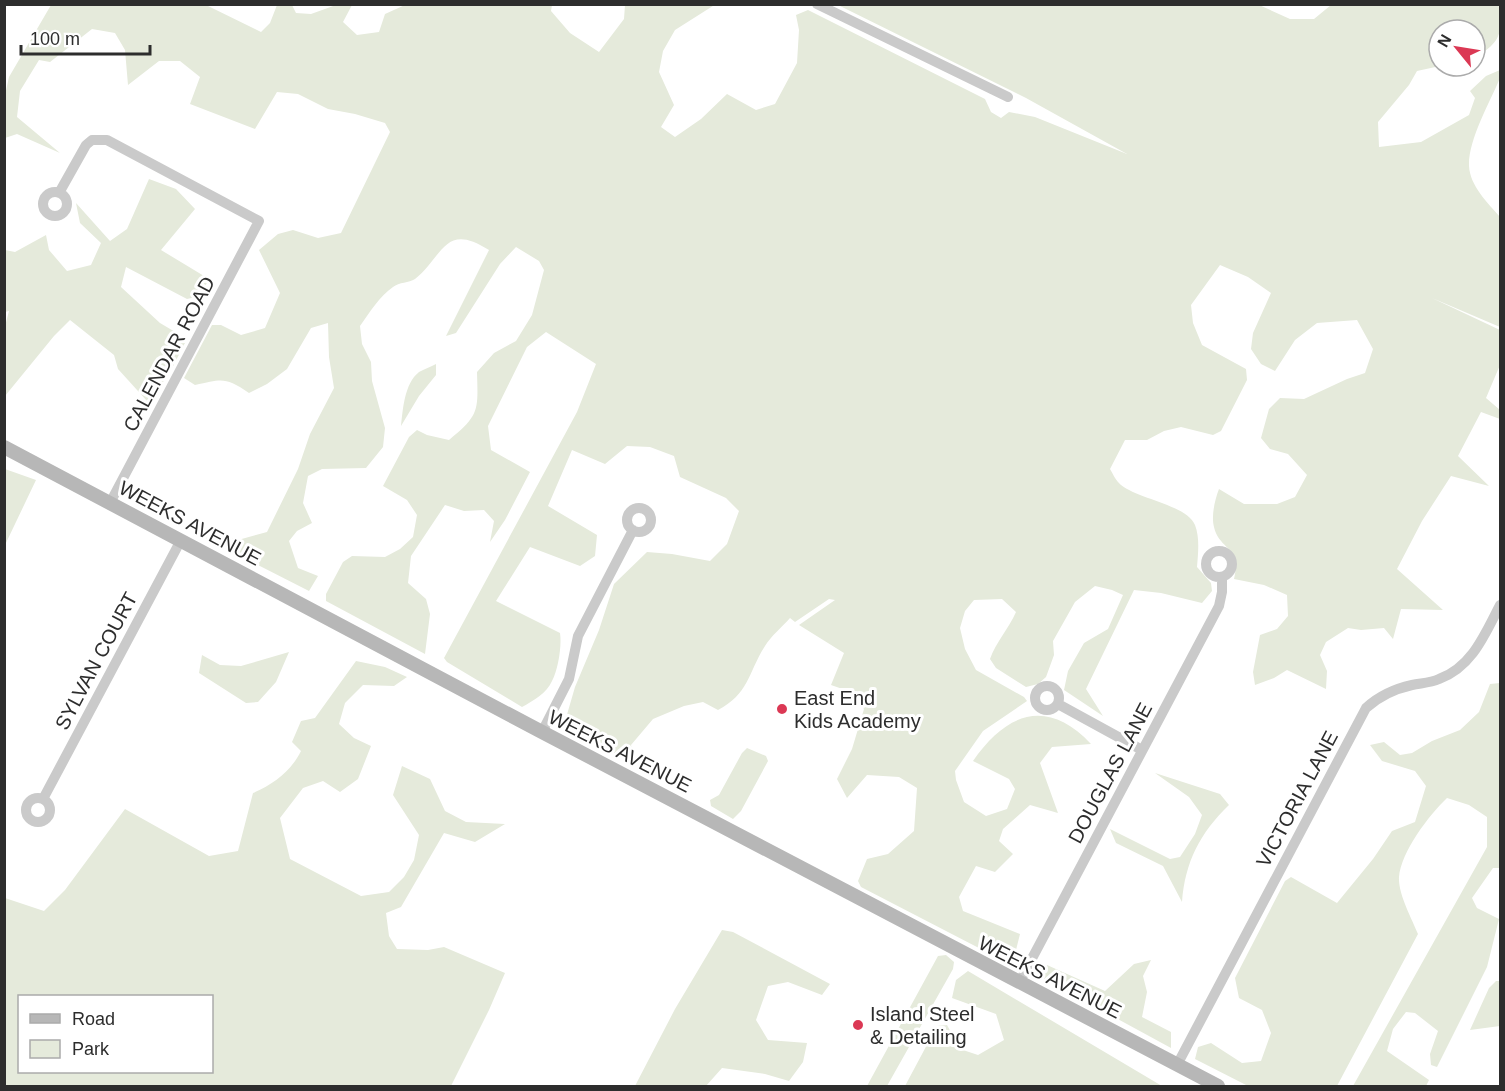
<svg xmlns="http://www.w3.org/2000/svg" width="1505" height="1091" font-family="Arial,sans-serif">
<style>
.green{fill:#e5eadb;fill-rule:evenodd}
.lines{fill:none;stroke-linecap:round;stroke-linejoin:round}
.street{stroke:#cacaca;stroke-width:10}
.secondary{stroke:#b7b7b7;stroke-width:14}
.poi-dot{fill:#db3854;stroke:#fff;stroke-width:2}
.labels{text-anchor:middle;stroke-width:6;stroke-linejoin:round;paint-order:stroke}
.street-label{font-size:20px;fill:#2d2d2d;stroke:#fff}
.poi-label{font-size:20px;fill:#2d2d2d;stroke:#fff;text-anchor:start}
</style>
<rect width="100%" height="100%" fill="#fff"/>
<!-- green -->
<path class="green" d="M 1257,4 L 1290,19 L 1314,19 L 1331,5 L 1500,5 C 1501,36 1502,40 1475,58 L 1475,30 L 1439,30 L 1440,66 L 1417,71 L 1409,85 L 1378,122 L 1379,147 L 1421,142 L 1469,115 L 1475,98 L 1470,91 L 1486,76 L 1500,70 L 1500,78 C 1490,102 1468,140 1469,166 C 1470,186 1488,203 1500,217 L 1500,327 L 1432,298 L 1500,330 L 1500,365 L 1486,398 L 1500,410 L 1500,419 L 1481,412 L 1458,456 L 1489,486 L 1451,476 L 1422,521 L 1397,569 L 1443,610 L 1401,609 L 1393,639 L 1384,628 L 1361,630 L 1348,628 L 1326,642 L 1320,655 L 1327,671 L 1326,689 L 1287,670 L 1274,678 L 1255,685 L 1253,672 L 1260,635 L 1277,629 L 1288,616 L 1287,595 L 1264,585 L 1234,579 C 1242,546 1219,550 1214,527 C 1211,516 1215,499 1219,489 L 1244,504 L 1277,504 L 1295,497 L 1307,475 L 1288,454 L 1270,449 L 1261,438 L 1269,409 L 1280,398 L 1304,399 L 1347,379 L 1365,373 L 1373,349 L 1357,320 L 1317,323 L 1295,340 L 1275,371 L 1261,364 L 1251,349 L 1253,333 L 1271,293 L 1248,277 L 1220,265 L 1191,305 L 1193,323 L 1202,345 L 1246,369 L 1247,380 L 1221,431 L 1213,435 L 1181,427 L 1164,431 L 1147,440 L 1125,440 L 1110,469 C 1113,474 1116,481 1121,485 C 1138,499 1187,505 1195,525 C 1200,538 1198,554 1197,567 L 1211,583 L 1212,591 L 1202,603 L 1161,593 L 1134,590 L 1086,689 L 1103,716 L 1064,690 L 1068,671 L 1084,643 L 1108,629 L 1123,595 L 1112,590 L 1095,586 L 1075,602 L 1053,641 L 1054,655 L 1046,677 L 1038,684 L 1026,687 L 996,668 L 990,659 C 996,642 1009,628 1016,612 L 1002,599 L 974,600 L 965,611 L 960,628 L 965,649 L 976,670 L 1024,697 L 1027,701 L 983,731 L 955,771 L 956,780 L 964,802 L 986,816 L 1007,809 L 1015,789 L 1009,779 L 973,761 C 1006,713 1047,697 1091,744 L 1052,747 L 1040,763 L 1058,813 L 1030,805 L 1003,829 L 999,841 L 1013,854 L 995,872 L 976,866 L 959,897 L 963,911 L 1020,934 L 1016,950 L 1004,961 L 861,887 L 858,881 L 867,859 L 888,854 L 914,831 L 917,788 L 899,777 L 867,775 L 847,798 L 837,779 L 852,749 L 864,709 L 854,693 L 831,685 L 844,653 L 799,625 L 835,600 L 829,599 L 795,622 L 790,618 C 782,627 771,636 765,646 C 748,673 749,694 718,710 L 703,702 L 684,706 L 653,719 L 631,745 L 636,764 L 566,729 L 566,718 L 575,687 L 599,630 L 614,584 L 647,552 L 672,554 L 710,561 L 727,544 L 739,511 L 726,498 L 680,477 L 674,456 L 650,447 L 627,446 L 605,464 L 572,450 L 548,506 L 597,535 L 595,556 L 580,566 L 530,547 L 496,601 L 560,633 C 562,646 558,670 552,681 C 547,693 533,701 522,707 L 447,662 L 444,658 L 577,412 L 596,364 L 546,332 L 527,347 L 488,426 L 491,450 L 530,472 L 505,520 L 490,542 L 494,521 L 484,510 L 464,511 L 445,505 L 411,556 L 408,583 L 426,599 L 430,614 L 425,654 L 326,601 L 326,594 L 343,562 L 352,556 L 385,557 L 400,549 L 413,537 L 417,515 L 407,500 L 383,486 L 409,437 L 417,430 L 427,435 L 449,440 C 480,415 478,410 477,372 L 494,353 L 516,341 L 532,315 L 544,270 L 539,261 L 516,247 L 500,264 L 456,333 L 446,336 L 489,250 C 444,221 443,257 415,279 C 409,283 399,282 393,287 C 380,296 369,313 360,326 L 362,344 L 371,362 L 372,381 L 385,428 L 383,447 L 366,468 L 322,469 L 308,476 L 303,503 L 312,523 L 297,531 L 289,541 L 298,568 L 318,576 L 309,591 L 203,537 L 207,532 L 238,540 L 267,532 L 298,469 L 310,434 L 334,388 L 329,357 L 328,323 L 311,328 L 287,369 L 267,384 L 249,393 C 225,377 223,379 195,385 L 184,378 L 212,325 L 221,325 L 241,335 L 265,328 L 280,293 L 259,250 L 278,234 L 293,230 L 318,238 L 341,233 L 390,132 L 385,123 L 355,114 L 328,109 L 298,94 L 277,92 L 255,129 L 190,104 L 200,77 L 180,61 L 159,61 L 128,85 L 125,50 L 115,33 L 92,29 L 50,62 L 39,60 L 20,91 L 17,117 L 60,153 L 17,134 L 5,138 L 5,95 L 9,77 L 51,5 L 206,5 L 261,32 L 270,23 L 277,5 L 292,5 L 296,13 L 311,14 L 336,5 L 352,5 L 343,22 L 357,35 L 379,32 L 385,14 L 405,5 L 552,5 L 551,11 L 570,33 L 599,52 L 624,19 L 625,5 L 716,4 L 675,30 L 663,51 L 659,72 L 674,105 L 661,127 L 675,137 L 701,119 L 727,94 L 756,110 L 775,104 L 797,63 L 799,30 L 796,15 L 808,10 L 985,99 L 991,112 L 1001,118 L 1009,112 L 1035,117 L 1127,154 L 1026,98 L 838,5 Z
M 149,179 L 176,189 L 195,209 L 161,250 L 209,279 L 200,296 L 187,299 L 126,267 L 121,287 L 160,323 L 187,339 L 168,376 L 147,401 L 118,369 L 114,355 L 70,320 L 54,336 L 5,396 L 4,330 L 9,311 L 5,312 L 5,250 L 15,252 L 46,235 L 49,250 L 67,271 L 91,265 L 101,243 L 80,223 L 76,203 L 110,241 L 127,229 Z
M 436,364 L 436,375 L 419,396 L 401,426 C 403,410 404,384 419,372 C 424,369 431,367 436,364 Z
M 5,469 L 36,480 L 5,545 L 4,469 Z
M 289,652 L 276,682 L 258,702 L 246,703 L 199,673 L 202,655 L 220,665 L 241,666 Z
M 356,661 L 385,667 L 407,677 L 394,686 L 363,685 L 345,703 L 339,724 L 354,738 L 371,746 L 358,779 L 340,792 L 323,781 L 303,788 L 280,818 L 290,859 L 361,896 L 389,892 L 404,877 L 414,860 L 419,835 L 393,795 L 402,766 L 430,779 L 445,811 L 466,822 L 505,824 L 475,842 L 444,833 L 401,907 L 386,913 L 389,936 L 397,949 L 428,950 L 444,947 L 505,973 L 489,1010 L 451,1086 L 5,1086 L 5,898 L 44,911 L 65,890 L 125,809 L 209,856 L 238,851 L 253,793 C 274,784 291,771 301,751 L 292,742 L 301,721 L 315,718 ZM 20,996 L 212,996 L 212,1072 L 20,1072 Z
M 1500,683 L 1500,868 L 1493,868 L 1472,898 L 1477,908 L 1499,919 L 1487,967 L 1437,1067 L 1431,1065 L 1430,1054 L 1438,1031 L 1415,1013 L 1406,1012 L 1393,1029 L 1387,1051 L 1429,1080 L 1426,1086 L 1353,1086 L 1487,847 L 1487,817 L 1469,805 L 1447,798 C 1429,815 1401,852 1399,877 C 1398,894 1412,919 1418,934 L 1337,1086 L 1248,1086 L 1195,1059 L 1198,1047 L 1211,1043 L 1242,1063 L 1261,1061 L 1271,1033 L 1262,1010 L 1239,998 L 1235,978 L 1285,881 L 1291,877 L 1337,903 L 1373,859 L 1392,831 L 1415,822 L 1426,786 L 1415,771 L 1382,761 L 1370,745 L 1384,742 L 1400,755 L 1412,753 L 1432,741 L 1460,730 L 1479,712 L 1490,684 Z
M 747,748 L 766,756 L 768,761 L 741,811 L 733,819 L 711,806 L 710,800 L 719,795 L 742,753 Z
M 1155,773 L 1220,794 L 1229,805 C 1200,833 1185,862 1182,902 L 1163,866 L 1116,843 L 1110,829 L 1170,859 L 1180,857 L 1195,834 L 1202,815 L 1189,797 Z
M 722,930 L 733,932 L 830,984 L 822,995 L 788,982 L 768,986 L 756,1020 L 768,1040 L 807,1043 L 803,1062 L 789,1081 L 765,1074 L 722,1068 L 706,1086 L 635,1086 L 675,1009 Z
M 946,955 L 954,962 L 953,969 L 887,1086 L 867,1086 L 938,956 Z
M 1151,960 L 1143,976 L 1147,992 L 1142,1017 L 1171,1032 L 1171,1048 L 1035,974 L 1040,967 L 1047,965 L 1105,991 L 1134,964 Z
M 968,971 L 1162,1086 L 905,1086 L 937,1026 L 947,1025 L 960,1049 L 978,1055 L 1004,1040 L 996,1014 L 952,998 L 956,980 Z
M 1496,981 L 1500,981 L 1500,1026 L 1470,1030 L 1489,988 Z"/>
<g class="lines">
<!-- street -->
<path class="street" d="M 817,4 L 1008,97
M43 204a12 12 0 1 1 24 0a12 12 0 1 1-24 0Z
M 59,193 L 86,145 L 92,140 L 107,140 L 259,221 L 110,503
M627 520a12 12 0 1 1 24 0a12 12 0 1 1-24 0Z
M1206 564a13 13 0 1 1 26 0a13 13 0 1 1-26 0Z
M1035 698a12 12 0 1 1 24 0a12 12 0 1 1-24 0Z
M 1058,704 L 1142,750
M 542,732 L 569,679 L 578,636 L 633,530
M26 810a12 12 0 1 1 24 0a12 12 0 1 1-24 0Z
M 43,799 L 181,540
M 1019,983 L 1219,606 L 1222,592 L 1222,577
M 1177,1065 L 1366,708 C 1379,696 1394,689 1412,685 C 1421,683 1430,683 1439,679 C 1472,667 1485,634 1500,605"/>
<!-- secondary -->
<path class="secondary" d="M 4,447 L 542,732 L 1218,1086"/>
</g>
<!-- markers -->
<g class="poi-dot">
<circle cx="782" cy="709" r="6"/>
<circle cx="858" cy="1025" r="6"/>
</g>
<g class="labels">
<!-- street labels -->
<g class="street-label">
<text transform="translate(169 354) rotate(-62)" y="7">CALENDAR ROAD</text>
<text transform="translate(190 523) rotate(28)" y="7">WEEKS AVENUE</text>
<text transform="translate(96 661) rotate(-62)" y="7">SYLVAN COURT</text>
<text transform="translate(620 751) rotate(27)" y="7">WEEKS AVENUE</text>
<text transform="translate(1110 773) rotate(-62)" y="7">DOUGLAS LANE</text>
<text transform="translate(1297 799) rotate(-62)" y="7">VICTORIA LANE</text>
<text transform="translate(1050 977) rotate(27)" y="7">WEEKS AVENUE</text>
</g>
<!-- poi labels -->
<g class="poi-label">
<text x="794" y="705">East End<tspan x="794" dy="23">Kids Academy</tspan></text>
<text x="870" y="1021">Island Steel<tspan x="870" dy="23">&amp; Detailing</tspan></text>
</g>
</g>
<!-- border -->
<rect width="1505" height="1091" fill="none" stroke="#2d2d2d" stroke-width="12"/>
<!-- legend -->
<rect x="18" y="995" width="195" height="78" fill="#ffffff" stroke="#ababab" stroke-width="1.5"/>
<rect x="30" y="1014" width="30" height="9" fill="#b7b7b7" stroke="#ababab" stroke-width="1.5"/>
<text x="72" y="1025" font-size="18" fill="#2d2d2d">Road</text>
<rect x="30" y="1040" width="30" height="18" fill="#e5eadb" stroke="#ababab" stroke-width="1.5"/>
<text x="72" y="1055" font-size="18" fill="#2d2d2d">Park</text>
<!-- north arrow -->
<g transform="translate(1457 48) rotate(300)"><circle r="28" fill="#ffffff" stroke="#ababab" stroke-width="1.5"/>
<path d="M0-4.5L10 22L0 15L-10 22Z" fill="#db3854"/>
<text y="-9" font-size="16" font-weight="bold" text-anchor="middle" fill="#2d2d2d">N</text>
</g>
<!-- scale -->
<path d="M21 45v9h129v-9" fill="none" stroke="#2d2d2d" stroke-width="3"/>
<text x="30" y="45" font-size="18" fill="#2d2d2d" stroke="#ffffff" stroke-width="4.5" paint-order="stroke">100 m</text>
</svg>
